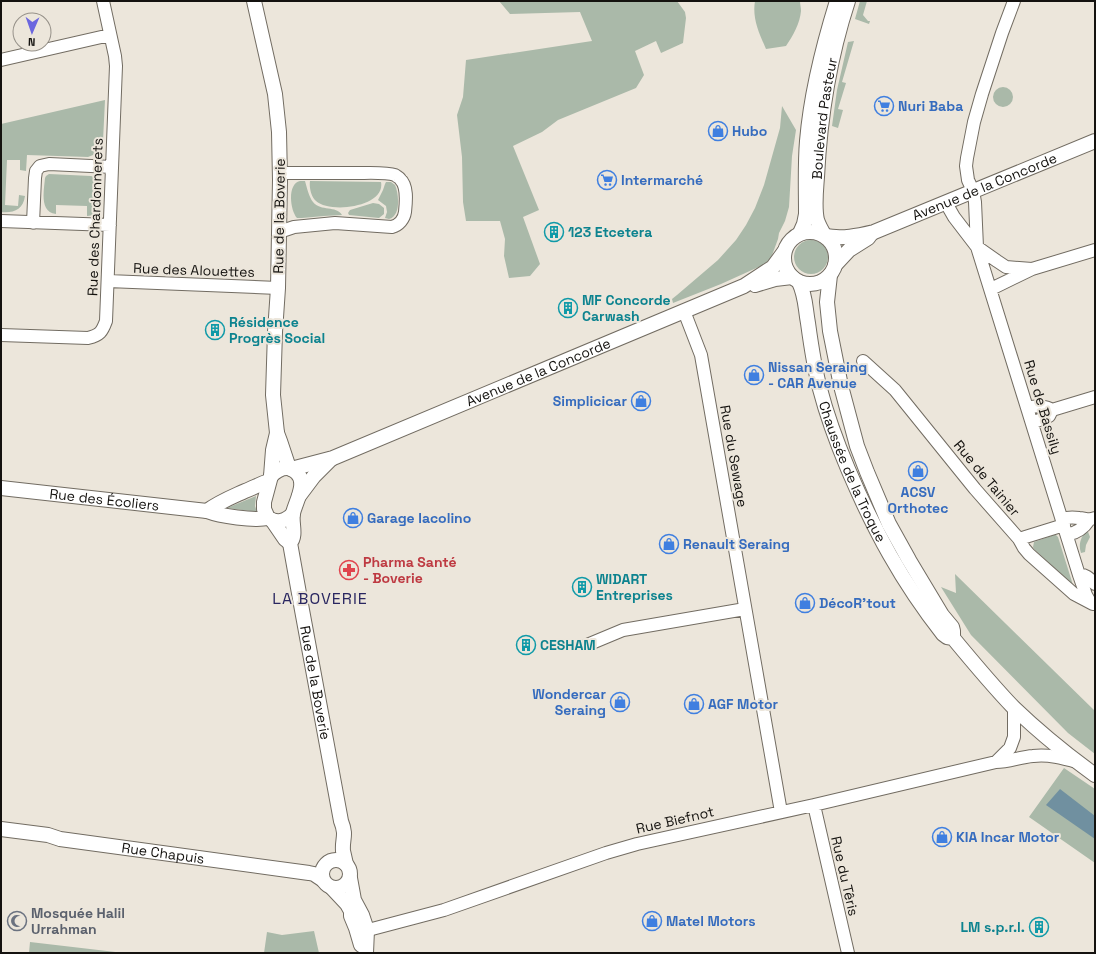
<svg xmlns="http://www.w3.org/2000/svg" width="1096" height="954" font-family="'Space Grotesk',sans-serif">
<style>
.green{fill:#aab9a9}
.water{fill:#7090a0}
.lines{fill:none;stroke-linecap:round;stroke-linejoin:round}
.minor-casing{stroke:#726c62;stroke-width:14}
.tertiary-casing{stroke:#726c62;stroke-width:16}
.minor{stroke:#fff;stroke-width:12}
.tertiary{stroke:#fff;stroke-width:14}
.labels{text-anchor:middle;stroke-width:4;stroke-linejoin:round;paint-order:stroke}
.shop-label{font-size:14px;font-weight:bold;fill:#366cbe;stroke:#ece6db;text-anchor:start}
.street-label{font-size:14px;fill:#14120f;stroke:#ece6db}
.culture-label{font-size:14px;font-weight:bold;fill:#0d838f;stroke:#ece6db;text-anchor:start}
.health-label{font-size:14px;font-weight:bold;fill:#be3a42;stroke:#ece6db;text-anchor:start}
.worship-label{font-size:14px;font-weight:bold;fill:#5b616d;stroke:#ece6db;text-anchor:start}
.quarter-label{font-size:16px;letter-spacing:1px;fill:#292660;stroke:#ece6db}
</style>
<rect width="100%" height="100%" fill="#ece6db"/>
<!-- green -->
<path class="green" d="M 499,1 L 677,1 L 685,12 L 686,18 L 683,43 L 661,53 L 656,41 L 635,51 L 644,75 L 636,88 L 558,120 L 542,132 L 513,146 L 539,210 L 523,217 L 540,264 L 530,276 L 509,278 L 504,256 L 505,239 L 500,221 L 466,221 L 463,202 L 462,157 L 457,115 L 463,97 L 466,60 L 592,41 L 580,12 L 510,14 Z
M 755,1 L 800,1 C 800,4 801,8 801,11 C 800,23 793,36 786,46 L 766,49 C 759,33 752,18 755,1 Z
M 860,1 L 867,1 L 863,15 L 868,21 L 870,21 L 869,24 L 855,19 Z
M 854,41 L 842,82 L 846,83 L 838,109 L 843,110 L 838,128 L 832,126 L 837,90 L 848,42 Z
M993 97a10 10 0 1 1 20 0a10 10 0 1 1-20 0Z
M 105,100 L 103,141 L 101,147 L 97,152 L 93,155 L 88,157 L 27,155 L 26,171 L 20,170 L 20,160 L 7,160 L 5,205 L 18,206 L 19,195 L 25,196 C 23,210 14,213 1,212 L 1,124 Z
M 782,106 L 796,130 L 792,156 L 789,207 L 785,221 L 779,233 L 778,239 L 771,258 L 763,265 L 721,284 L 673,303 L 672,299 L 677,295 L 718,260 L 736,240 L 746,225 L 755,208 L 764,185 L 780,128 Z
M 49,174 L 91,176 C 94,177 97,178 99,181 C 102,185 101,190 101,194 C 101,206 101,215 87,216 L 87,206 L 56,205 L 56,214 C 39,212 44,190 45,178 L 46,176 Z
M 300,181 L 305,181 C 307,188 309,197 313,202 C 321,212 336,205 342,215 L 324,216 L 302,218 L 297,218 C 290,210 287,184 300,181 Z
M 310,181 L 381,182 C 386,207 330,214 316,201 C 311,197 309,187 310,181 Z
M 386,182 L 391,182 L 395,185 C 399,194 401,216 389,219 L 385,218 L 387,212 L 386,206 L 378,200 L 383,190 L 385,184 Z
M 373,203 L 379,204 L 384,208 L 384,214 L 379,218 L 349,215 L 348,213 L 350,210 Z
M794 257a17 17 0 1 1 34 0a17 17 0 1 1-34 0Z
M 256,496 L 255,506 L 257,512 L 227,508 Z
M 1087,529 L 1090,537 L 1086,545 L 1085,552 L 1081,553 C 1078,544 1081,537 1087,529 Z
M 1054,535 L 1056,535 L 1058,537 L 1073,585 L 1034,549 L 1033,547 L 1034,542 Z
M 955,574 L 1095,711 L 1095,754 L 1068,733 L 971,635 L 941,587 L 956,593 Z
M 1064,768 L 1095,789 L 1095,863 L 1029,817 Z
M 314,931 L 319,953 L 264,953 L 267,932 L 282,935 Z
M 30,942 L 124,953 L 29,953 Z"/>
<!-- water -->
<path class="water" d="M 1060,789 L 1095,816 L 1095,839 L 1046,805 Z"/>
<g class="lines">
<!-- minor casing -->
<g class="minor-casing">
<path id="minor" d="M 1014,1 L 1002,33 L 982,94 L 974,122 L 967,158 L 966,166 L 968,180 L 973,191 L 975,202 L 977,247 L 1079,575 L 1086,595 L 1090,602
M 1,60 L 110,35
M 946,203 L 954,217 L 977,247 L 997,261 L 1006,267 L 1032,269
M 1,221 L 110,225
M 33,223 L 35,178 L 36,171 L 40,166 L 49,164 L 112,167
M 279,232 L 294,227 L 335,223 L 392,227 C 399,225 404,219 405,212 C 406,202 408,186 400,179 C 400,178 396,176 395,175 C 387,172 368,173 358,173 C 332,173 306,173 281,173
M 108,281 L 278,288
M 991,289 L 1032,269 L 1095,250
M 684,311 L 701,355 L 781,812
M 1,335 L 88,338 C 100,335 102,332 106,321 L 116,66 L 115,56 L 103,1
M 863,361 L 895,390 L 975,489 L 1019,539 L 1024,548 L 1029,554 L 1074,594 L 1093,604
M 1028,408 C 1035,406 1046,405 1052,410
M 1032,423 L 1049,416 L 1052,410 L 1095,397
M 1062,519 C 1068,517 1073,517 1079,518 C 1086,518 1088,521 1095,518
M 1067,535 C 1076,533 1084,528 1089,520
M 1019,539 L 1064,525
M 1079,575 C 1086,574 1090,579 1095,584
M 587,645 L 623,630 L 745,609
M 996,762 L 1010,748 L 1014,737 L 1014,707
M 814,805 L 848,953
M 360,924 L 367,930 L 372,929 L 444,910 L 606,853 L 637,844 L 814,805 L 996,762 C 1009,762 1020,757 1033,756 C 1048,754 1063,758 1077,762"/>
</g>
<!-- tertiary casing -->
<g class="tertiary-casing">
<g id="tertiary">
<path d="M 254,1 L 275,94 L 279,132 L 280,180 L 278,288 L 275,332 L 273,395 L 277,433 L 280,441 L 289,468"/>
<circle cx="810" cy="258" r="26"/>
<path d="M 800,233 L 804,224 L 806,214 C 806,189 805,165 807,141 C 811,93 823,46 837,1"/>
<path id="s1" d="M 825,236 C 843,239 857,236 874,232 L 1095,141"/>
<path id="s2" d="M 825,236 C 822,231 819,226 817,220 C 814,207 816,191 817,177 C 820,116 829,59 848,1"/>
<path d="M 835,265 L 849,250 L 868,238 L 871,234"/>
<path d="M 830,275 L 827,302 L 830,331 L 841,386 L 857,446 L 867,472 L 889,524 L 909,560 L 942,615 L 952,627 L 953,631 L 953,638"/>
<path id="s3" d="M 799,282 C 806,297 805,307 808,323 C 811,345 814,367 820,389 C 827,416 837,443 848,469 C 874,530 902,582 943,634 L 947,637 L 953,638 C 972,661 992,685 1013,707 C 1039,732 1066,754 1095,775"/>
<path d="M 755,285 L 775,279 L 792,277"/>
<path d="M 277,433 L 273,450 L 271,476 L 264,502 L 264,509 L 268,518 C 278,524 285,521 293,514"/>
<path id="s4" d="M 291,469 L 333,458 L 744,286 L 773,267 L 784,252"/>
<path id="s5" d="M 271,476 C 276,471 280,468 287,468 C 291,468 293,470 296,472 C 308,482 296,501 293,513 C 291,523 297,535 290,543 L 302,610 L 341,821 C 347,836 342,838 343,851 C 344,855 345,860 346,864"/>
<path id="s6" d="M 1,488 L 207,511 C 220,516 254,521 268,518"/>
<path d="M 299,496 L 314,476 L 331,459"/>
<path d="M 207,511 C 219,502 232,497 245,491 C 253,488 260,484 269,481"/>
<path d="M 272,520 L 285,539 L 290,543"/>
<path id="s7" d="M 1,829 L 48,835 L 60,839 L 309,873 L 314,874 L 323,880"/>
<circle cx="336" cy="874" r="14"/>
<path d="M 350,878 L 354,900 L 362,915 L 367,930 L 366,953"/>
<path d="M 332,888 L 347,904 L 351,911 L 351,916 L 356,928 L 361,945"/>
</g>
</g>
<!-- minor -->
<use href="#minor" class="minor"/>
<!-- tertiary -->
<use href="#tertiary" class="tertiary"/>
</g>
<!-- icons -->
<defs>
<g id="supermarket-ring" transform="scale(1)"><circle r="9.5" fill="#ece6db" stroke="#3f7fe0" stroke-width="1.5"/><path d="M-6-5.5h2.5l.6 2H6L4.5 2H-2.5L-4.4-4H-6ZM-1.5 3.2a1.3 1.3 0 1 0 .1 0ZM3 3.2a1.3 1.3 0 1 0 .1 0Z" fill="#3f7fe0"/></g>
<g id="shop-ring" transform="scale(1)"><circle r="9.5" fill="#ece6db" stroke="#3f7fe0" stroke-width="1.5"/><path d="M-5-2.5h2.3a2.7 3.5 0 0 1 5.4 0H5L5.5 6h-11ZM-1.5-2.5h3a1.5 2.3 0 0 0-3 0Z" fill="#3f7fe0"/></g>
<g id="building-ring" transform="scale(1)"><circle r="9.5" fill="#ece6db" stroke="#0f9aa8" stroke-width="1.5"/><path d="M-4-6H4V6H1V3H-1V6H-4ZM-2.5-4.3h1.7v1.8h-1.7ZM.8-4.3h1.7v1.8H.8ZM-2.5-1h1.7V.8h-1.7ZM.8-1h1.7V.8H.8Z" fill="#0f9aa8"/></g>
<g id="pharmacy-ring" transform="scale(1)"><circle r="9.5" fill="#ece6db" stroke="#e0444e" stroke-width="1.5"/><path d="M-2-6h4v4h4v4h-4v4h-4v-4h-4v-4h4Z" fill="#e0444e"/></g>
<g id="mosque-ring" transform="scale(1)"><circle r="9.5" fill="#ece6db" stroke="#6b7280" stroke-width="1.5"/><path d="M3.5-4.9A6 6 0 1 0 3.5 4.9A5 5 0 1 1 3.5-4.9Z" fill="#6b7280"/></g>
</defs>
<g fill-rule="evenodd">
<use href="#supermarket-ring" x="884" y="106"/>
<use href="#shop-ring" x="718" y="131"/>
<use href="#supermarket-ring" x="607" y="180"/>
<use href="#building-ring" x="554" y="232"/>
<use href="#building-ring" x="568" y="308"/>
<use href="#building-ring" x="215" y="330"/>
<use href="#shop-ring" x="754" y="375"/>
<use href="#shop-ring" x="641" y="401"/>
<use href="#shop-ring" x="918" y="471"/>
<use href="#shop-ring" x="353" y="518"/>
<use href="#shop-ring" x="669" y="544"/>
<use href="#pharmacy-ring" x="349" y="570"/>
<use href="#building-ring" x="582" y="587"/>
<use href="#shop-ring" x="805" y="603"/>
<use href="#building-ring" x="526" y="645"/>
<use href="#shop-ring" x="620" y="702"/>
<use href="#shop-ring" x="694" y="704"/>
<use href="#shop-ring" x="942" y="837"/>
<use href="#mosque-ring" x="17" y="921"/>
<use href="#shop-ring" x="652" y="921"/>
<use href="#building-ring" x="1039" y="927"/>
</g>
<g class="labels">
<!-- shop labels -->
<g class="shop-label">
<text x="898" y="111">Nuri Baba</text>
<text x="732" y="136">Hubo</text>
<text x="621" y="185">Intermarché</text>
<text x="768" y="372">Nissan Seraing<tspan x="768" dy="16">- CAR Avenue</tspan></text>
<text x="627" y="406" text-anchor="end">Simplicicar</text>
<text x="918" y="497" text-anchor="middle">ACSV<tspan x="918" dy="16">Orthotec</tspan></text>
<text x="367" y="523">Garage Iacolino</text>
<text x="683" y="549">Renault Seraing</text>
<text x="819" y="608">DécoR'tout</text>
<text x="606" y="699" text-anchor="end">Wondercar<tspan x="606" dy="16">Seraing</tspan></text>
<text x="708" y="709">AGF Motor</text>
<text x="956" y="842">KIA Incar Motor</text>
<text x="666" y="926">Matel Motors</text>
</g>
<!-- street labels -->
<g class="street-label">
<text dy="5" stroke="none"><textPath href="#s2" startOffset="120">Boulevard Pasteur</textPath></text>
<text dy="5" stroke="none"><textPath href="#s1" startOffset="169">Avenue de la Concorde</textPath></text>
<text transform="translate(279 216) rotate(-89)" y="5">Rue de la Boverie</text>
<text transform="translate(95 217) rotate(-88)" y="5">Rue des Chardonnerets</text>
<text transform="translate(194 270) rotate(2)" y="5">Rue des Alouettes</text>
<text dy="5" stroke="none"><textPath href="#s4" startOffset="266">Avenue de la Concorde</textPath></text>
<text transform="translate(1043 407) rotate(73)" y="5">Rue de Bassily</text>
<text transform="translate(734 456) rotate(80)" y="5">Rue du Sewage</text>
<text dy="5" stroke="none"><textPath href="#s3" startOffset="198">Chaussée de la Troque</textPath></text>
<text transform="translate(987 478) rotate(50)" y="5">Rue de Tainier</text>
<text dy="5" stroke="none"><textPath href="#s6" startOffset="104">Rue des Écoliers</textPath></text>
<text dy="5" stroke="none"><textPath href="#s5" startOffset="245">Rue de la Boverie</textPath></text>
<text transform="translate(675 820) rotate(-13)" y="5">Rue Biefnot</text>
<text dy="5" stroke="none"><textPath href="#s7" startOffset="164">Rue Chapuis</textPath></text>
<text transform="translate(845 876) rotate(77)" y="5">Rue du Têris</text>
</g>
<!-- culture labels -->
<g class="culture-label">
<text x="568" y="237">123 Etcetera</text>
<text x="582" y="305">MF Concorde<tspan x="582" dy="16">Carwash</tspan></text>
<text x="229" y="327">Résidence<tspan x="229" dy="16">Progrès Social</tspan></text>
<text x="596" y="584">WIDART<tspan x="596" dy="16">Entreprises</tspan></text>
<text x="540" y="650">CESHAM</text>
<text x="1025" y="932" text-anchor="end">LM s.p.r.l.</text>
</g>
<!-- health labels -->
<g class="health-label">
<text x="363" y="567">Pharma Santé<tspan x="363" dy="16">- Boverie</tspan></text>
</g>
<!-- worship labels -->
<g class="worship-label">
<text x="31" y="918">Mosquée Halil<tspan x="31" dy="16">Urrahman</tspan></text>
</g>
<!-- quarter labels -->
<g class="quarter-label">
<text x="320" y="604">LA BOVERIE</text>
</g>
</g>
<!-- border -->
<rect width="1096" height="954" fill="none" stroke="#14120f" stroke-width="4"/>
<!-- north arrow -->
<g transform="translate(32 32) rotate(182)"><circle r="19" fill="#ece6db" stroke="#969189"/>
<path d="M0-3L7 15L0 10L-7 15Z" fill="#6b66df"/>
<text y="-6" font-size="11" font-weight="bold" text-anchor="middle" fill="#14120f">N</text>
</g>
</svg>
